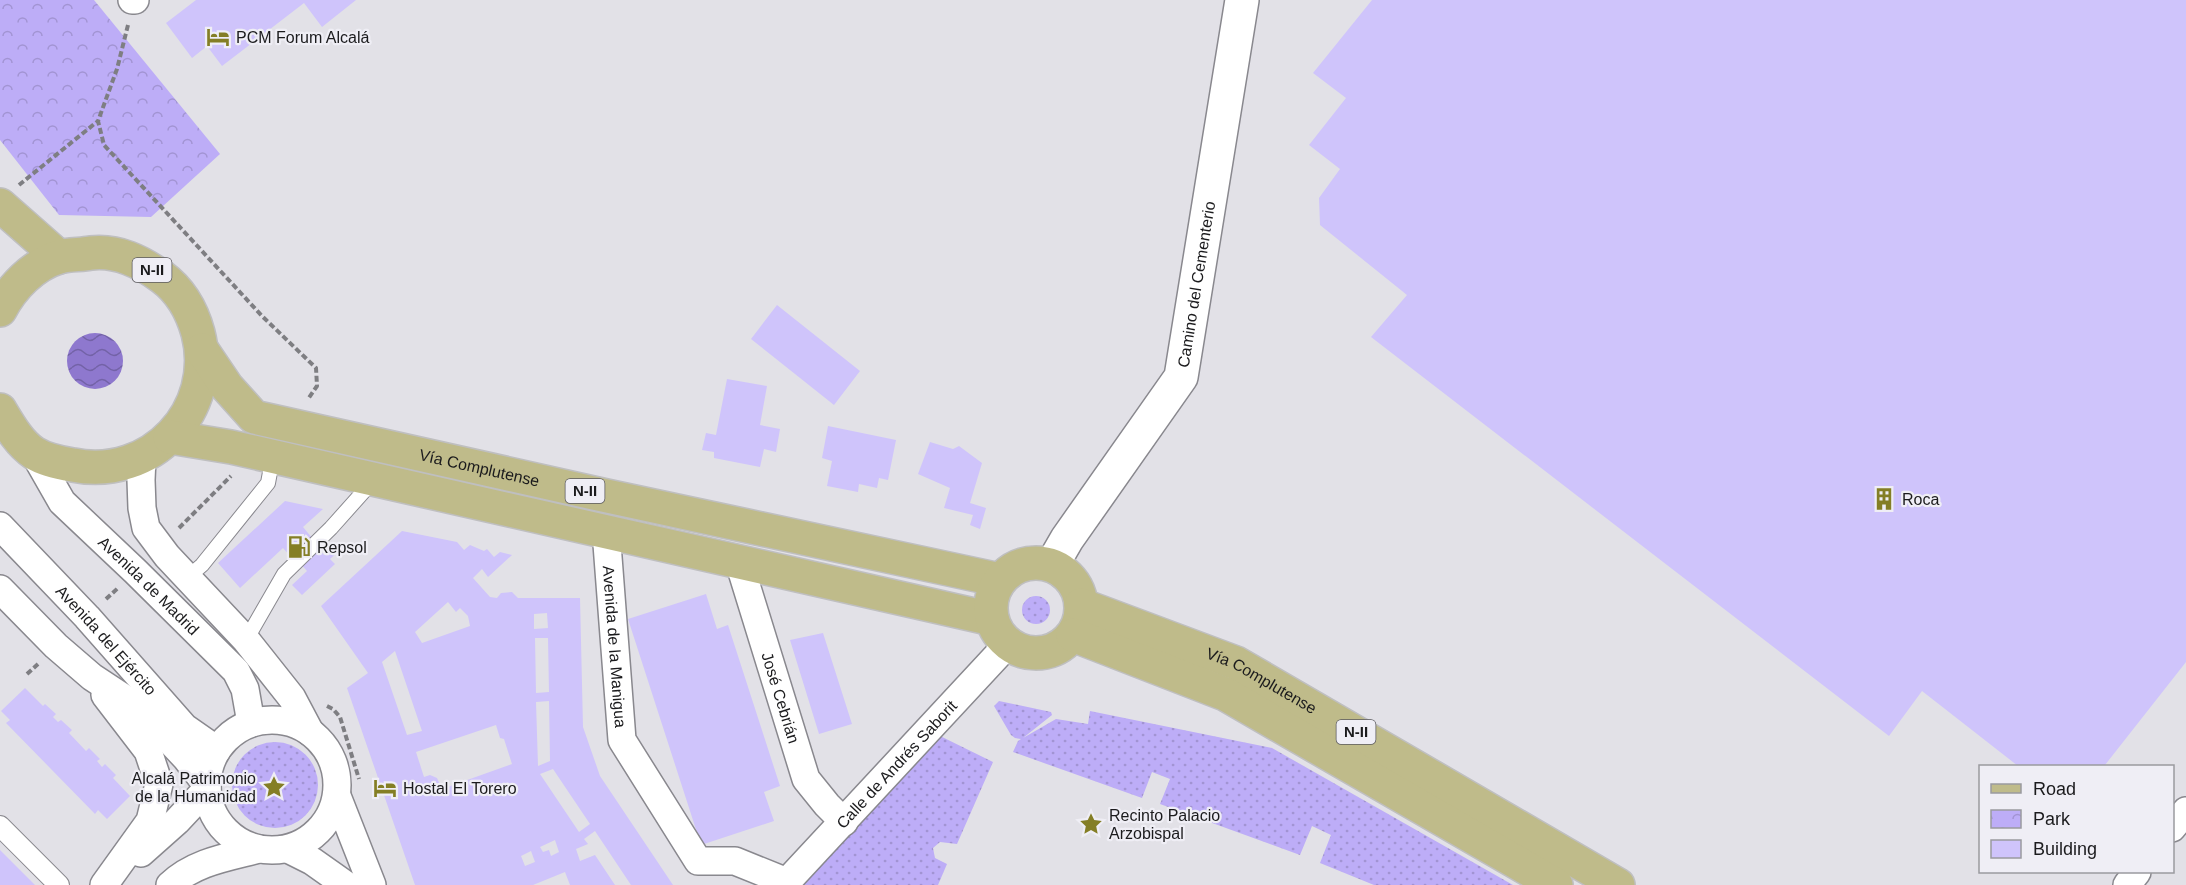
<svg xmlns="http://www.w3.org/2000/svg" width="2186" height="885" font-family="Helvetica,sans-serif">
<style>
.grass{fill:url(#grass-dots)}
.park{fill:url(#park-crowns)}
.water{fill:url(#water-waves)}
.building{fill:#cfc4fb;fill-rule:evenodd}
.lines{fill:none;stroke-linecap:round;stroke-linejoin:round}
.service-casing{stroke:#89888e;stroke-width:16}
.pedestrian-casing{stroke:#89888e;stroke-width:22}
.minor-casing{stroke:#89888e;stroke-width:30}
.tertiary-casing{stroke:#89888e;stroke-width:36}
.primary-casing{stroke:#bfbfc0;stroke-width:36}
.path{stroke:#7e7e82;stroke-width:4;stroke-dasharray:6 3;stroke-linecap:butt}
.service{stroke:#fff;stroke-width:14}
.pedestrian{stroke:#fff;stroke-width:20}
.minor{stroke:#fff;stroke-width:27}
.tertiary{stroke:#fff;stroke-width:33}
.primary{stroke:#bfbb8a;stroke-width:33}
.labels{text-anchor:middle;stroke-width:4.5;stroke-linejoin:round;paint-order:stroke}
.shield{fill:#efeef5;stroke:#5b5a5e;stroke-width:1.5}
.shield-label{font-size:15px;font-weight:bold;fill:#1b1b1d}
.poi-label{font-size:16px;fill:#1b1b1d;stroke:#efeef5;text-anchor:start}
.street-label{font-size:16px;fill:#1b1b1d;stroke:#efeef5}
</style>
<defs>
<pattern id="grass-dots" width="8" height="8" patternUnits="userSpaceOnUse" patternTransform="scale(1.5)"><rect width="8" height="8" fill="#bdadf7"/><path d="M2 2h.1M6 6h.1" fill="none" stroke="#a294d3" stroke-width="1.8" stroke-linecap="round"/></pattern>
<pattern id="park-crowns" width="20" height="18" patternUnits="userSpaceOnUse" patternTransform="scale(1.5)"><rect width="20" height="18" fill="#bdadf7"/><path d="M2 6a3 3 0 1 1 6 0M12 15a3 3 0 1 1 6 0" fill="none" stroke="#a294d3"/></pattern>
<pattern id="water-waves" width="16" height="10" patternUnits="userSpaceOnUse" patternTransform="scale(1.5)"><rect width="16" height="10" fill="#8e78ce"/><path d="M0 5q4-4 8 0t8 0" fill="none" stroke="#7362a7"/></pattern>
</defs>
<rect width="100%" height="100%" fill="#e2e1e7"/>
<!-- grass -->
<path class="grass" d="M1022 610a14 14 0 1 1 28 0a14 14 0 1 1-28 0Z
M 999,701 L 1051,712 L 1052,715 L 1023,738 L 1056,719 L 1088,724 L 1090,711 L 1272,748 L 1513,885 L 1374,885 L 1320,863 L 1331,835 L 1312,826 L 1300,855 L 1160,804 L 1170,779 L 1152,772 L 1142,798 L 1013,752 L 1018,741 L 1021,739 L 1015,738 L 1011,735 L 994,706 Z
M 934,733 L 993,762 L 957,844 L 940,842 L 933,848 L 935,858 L 947,864 L 938,885 L 797,885 Z
M232 785a43 43 0 1 1 86 0a43 43 0 1 1-86 0Z"/>
<!-- park -->
<path class="park" d="M 0,0 L 94,0 L 220,154 L 151,217 L 59,215 L 0,140 Z"/>
<!-- water -->
<path class="water" d="M67 361a28 28 0 1 1 56 0a28 28 0 1 1-56 0Z"/>
<!-- building -->
<path class="building" d="M 196,0 L 356,0 L 322,27 L 304,3 L 222,66 L 207,46 L 192,58 L 166,23 Z
M 1372,0 L 2186,0 L 2186,662 L 2105,765 L 2018,766 L 1922,691 L 1889,736 L 1371,337 L 1407,295 L 1320,225 L 1319,198 L 1340,169 L 1309,145 L 1346,98 L 1313,73 Z
M 777,305 L 860,371 L 834,405 L 751,339 Z
M 727,379 L 767,386 L 760,425 L 780,429 L 776,452 L 764,449 L 760,467 L 714,458 L 714,452 L 702,450 L 706,433 L 716,435 Z
M 828,426 L 896,440 L 888,480 L 879,478 L 877,488 L 859,484 L 858,492 L 827,486 L 832,461 L 822,458 Z
M 930,442 L 953,449 L 959,446 L 982,463 L 970,503 L 986,508 L 980,529 L 970,525 L 973,515 L 944,508 L 950,488 L 918,474 Z
M 285,501 L 323,509 L 303,527 L 318,545 L 316,546 L 324,555 L 333,547 L 338,552 L 330,559 L 335,564 L 302,595 L 292,585 L 307,571 L 299,562 L 297,564 L 283,548 L 240,588 L 218,563 Z
M 402,531 L 457,542 L 464,550 L 470,545 L 484,551 L 487,549 L 494,557 L 500,552 L 512,555 L 488,577 L 482,569 L 473,578 L 490,597 L 497,598 L 501,593 L 512,592 L 518,598 L 580,598 L 583,727 L 600,776 L 673,885 L 631,885 L 595,831 L 584,839 L 588,844 L 576,849 L 580,861 L 595,855 L 615,885 L 570,885 L 565,872 L 533,885 L 415,885 L 347,688 L 368,673 L 321,606 ZM 448,602 L 456,612 L 460,608 L 468,616 L 470,626 L 422,643 L 415,632 ZM 547,613 L 548,628 L 534,629 L 534,614 ZM 535,638 L 548,638 L 549,692 L 536,693 ZM 395,651 L 422,731 L 407,735 L 382,662 ZM 549,701 L 550,761 L 538,766 L 536,702 ZM 496,725 L 500,738 L 504,739 L 512,764 L 442,789 L 437,778 L 430,775 L 424,777 L 416,752 ZM 553,769 L 590,824 L 579,832 L 540,774 ZM 555,840 L 559,852 L 551,856 L 549,850 L 543,852 L 540,847 ZM 531,851 L 535,862 L 525,866 L 521,856 Z
M 706,594 L 717,629 L 728,625 L 780,786 L 764,792 L 774,821 L 701,845 L 628,619 Z
M 823,633 L 852,724 L 819,734 L 790,640 Z
M 25,688 L 43,706 L 45,704 L 56,714 L 53,717 L 58,722 L 61,720 L 72,730 L 69,733 L 86,751 L 89,748 L 100,759 L 97,761 L 102,767 L 105,764 L 116,775 L 113,778 L 130,796 L 107,819 L 98,810 L 95,814 L 6,723 L 10,720 L 1,711 Z
M 0,850 L 35,885 L 0,885 Z"/>
<g class="lines">
<!-- service casing -->
<g class="service-casing">
<path id="service" d="M 187,578 L 202,565 L 268,483 L 273,456
M 246,640 L 284,574 L 331,528 L 373,481"/>
</g>
<!-- pedestrian casing -->
<g class="pedestrian-casing">
<path id="pedestrian" d="M 0,826 L 59,885"/>
</g>
<!-- minor casing -->
<g class="minor-casing">
<g id="minor">
<path d="M 132,0 L 135,0"/>
<path id="s1" d="M 34,453 L 62,502 L 135,571 L 236,671 L 245,689 L 251,723"/>
<path d="M 142,458 L 141,480 L 142,508 L 146,528 L 167,556 L 246,640 L 292,698 L 310,732"/>
<path id="s2" d="M 0,526 L 87,617 L 184,727 L 217,750"/>
<path id="s3" d="M 606,531 L 622,740 L 698,861 L 735,861 L 787,882"/>
<path id="s4" d="M 739,562 L 806,779 L 827,805 L 844,822"/>
<path d="M 0,589 L 56,646 L 92,677 L 139,708 L 186,758 L 207,785"/>
<circle cx="272" cy="785" r="65"/>
<path d="M 337,796 L 372,885"/>
<path d="M 2172,828 L 2186,811"/>
<path d="M 288,849 L 312,861 L 346,885"/>
<path d="M 141,853 L 177,821 L 207,789"/>
<path d="M 104,885 L 150,821 L 159,784 L 148,751 L 105,695"/>
<path d="M 170,885 C 194,862 228,857 259,849"/>
<path id="s5" d="M 784,885 L 1008,644"/>
<path d="M 2127,885 L 2137,872"/>
</g>
</g>
<!-- tertiary casing -->
<g class="tertiary-casing">
<g id="tertiary">
<path id="s6" d="M 1052,565 L 1067,539 L 1181,377 L 1242,0"/>
</g>
</g>
<!-- primary casing -->
<g class="primary-casing">
<g id="primary">
<path d="M 0,205 L 59,257"/>
<path d="M 0,310 C 12,287 33,265 59,257 C 69,254 81,255 91,253 C 118,250 141,262 162,277 C 181,291 192,311 198,333 C 218,410 151,481 73,465 C 60,463 45,460 34,453 C 19,443 9,425 0,410"/>
<path id="s7" d="M 202,350 L 227,387 L 254,417 L 607,496 L 1000,580"/>
<path d="M 170,437 L 231,447 L 992,619"/>
<circle cx="1036" cy="608" r="45"/>
<path id="s8" d="M 1081,605 L 1236,663 L 1618,885"/>
<path d="M 1073,635 L 1225,694 L 1556,885"/>
</g>
</g>
<!-- path -->
<path class="path" d="M 128,25 L 117,69 L 98,121 L 104,145 L 262,316 L 316,368 L 317,386 L 308,399
M 19,185 L 98,121
M 179,528 L 231,476
M 106,599 L 118,588
M 27,674 L 38,664
M 327,706 L 333,709 L 340,717 L 359,779"/>
<!-- service -->
<use href="#service" class="service"/>
<!-- pedestrian -->
<use href="#pedestrian" class="pedestrian"/>
<!-- minor -->
<use href="#minor" class="minor"/>
<!-- tertiary -->
<use href="#tertiary" class="tertiary"/>
<!-- primary -->
<use href="#primary" class="primary"/>
</g>
<!-- icons -->
<defs>
<g id="hotel-bare" transform="scale(1.8)"><path d="M-6-4.5h1.5V1H6V5H4.5V3h-9V5H-6ZM-4 0a1.8 1.8 0 1 1 3.6 0ZM.5 0V-2.5h3Q6-2.5 6 0Z" fill="#847e25" stroke="#efeef5" stroke-width="2.5" paint-order="stroke"/></g>
<g id="building-bare" transform="scale(1.8)"><path d="M-4-6H4V6H1V3H-1V6H-4ZM-2.5-4.3h1.7v1.8h-1.7ZM.8-4.3h1.7v1.8H.8ZM-2.5-1h1.7V.8h-1.7ZM.8-1h1.7V.8H.8Z" fill="#847e25" stroke="#efeef5" stroke-width="2.5" paint-order="stroke"/></g>
<g id="fuel-bare" transform="scale(1.8)"><path d="M-5.5-6h7V0h2V4h1.3V-2.5L3-4.5l.8-.8L6-3V5H2.5V1h-1V6h-7ZM-4.2-4.7v3.2H.2V-4.7Z" fill="#847e25" stroke="#efeef5" stroke-width="2.5" paint-order="stroke"/></g>
<g id="sight-bare" transform="scale(1.8)"><path d="M0-6L1.8-2.2L6-1.7L2.9 1.2L3.7 5.4L0 3.3L-3.7 5.4L-2.9 1.2L-6-1.7L-1.8-2.2Z" fill="#847e25" stroke="#efeef5" stroke-width="2.5" paint-order="stroke"/></g>
</defs>
<g fill-rule="evenodd">
<use href="#hotel-bare" x="218" y="37"/>
<use href="#building-bare" x="1884" y="499"/>
<use href="#fuel-bare" x="299" y="547"/>
<use href="#sight-bare" x="274" y="787"/>
<use href="#hotel-bare" x="385" y="788"/>
<use href="#sight-bare" x="1091" y="824"/>
</g>
<g class="labels">
<!-- shield labels -->
<g class="shield">
<rect x="132.5" y="258" width="39" height="24" rx="4.5"/>
<rect x="565.5" y="479" width="39" height="24" rx="4.5"/>
<rect x="1336.5" y="720" width="39" height="24" rx="4.5"/>
</g>
<g class="shield-label">
<text x="152" y="275">N-II</text>
<text x="585" y="496">N-II</text>
<text x="1356" y="737">N-II</text>
</g>
<!-- poi labels -->
<g class="poi-label">
<text x="236" y="43">PCM Forum Alcalá</text>
<text x="1902" y="505">Roca</text>
<text x="317" y="553">Repsol</text>
<text x="256" y="784" text-anchor="end">Alcalá Patrimonio<tspan x="256" dy="18">de la Humanidad</tspan></text>
<text x="403" y="794">Hostal El Torero</text>
<text x="1109" y="821">Recinto Palacio<tspan x="1109" dy="18">Arzobispal</tspan></text>
</g>
<!-- street labels -->
<g class="street-label">
<text dy="6" stroke="none"><textPath href="#s6" startOffset="322">Camino del Cementerio</textPath></text>
<text dy="6" stroke="none"><textPath href="#s7" startOffset="316">Vía Complutense</textPath></text>
<text dy="6" stroke="none"><textPath href="#s1" startOffset="177">Avenida de Madrid</textPath></text>
<text dy="6" stroke="none"><textPath href="#s2" startOffset="156">Avenida del Ejército</textPath></text>
<text dy="6" stroke="none"><textPath href="#s3" startOffset="116">Avenida de la Manigua</textPath></text>
<text dy="6" stroke="none"><textPath href="#s8" startOffset="196">Vía Complutense</textPath></text>
<text dy="6" stroke="none"><textPath href="#s4" startOffset="142">José Cebrián</textPath></text>
<text dy="6" stroke="none"><textPath href="#s5" startOffset="165">Calle de Andrés Saborit</textPath></text>
</g>
</g>
<!-- legend -->
<rect x="1979" y="765" width="195" height="108" fill="#efeef5" stroke="#9a9a9f" stroke-width="1.5"/>
<rect x="1991" y="784" width="30" height="9" fill="#bfbb8a" stroke="#9a9a9f" stroke-width="1.5"/>
<text x="2033" y="795" font-size="18" fill="#1b1b1d">Road</text>
<rect x="1991" y="810" width="30" height="18" fill="url(#park-crowns)" stroke="#9a9a9f" stroke-width="1.5"/>
<text x="2033" y="825" font-size="18" fill="#1b1b1d">Park</text>
<rect x="1991" y="840" width="30" height="18" fill="#cfc4fb" stroke="#9a9a9f" stroke-width="1.5"/>
<text x="2033" y="855" font-size="18" fill="#1b1b1d">Building</text>
</svg>
